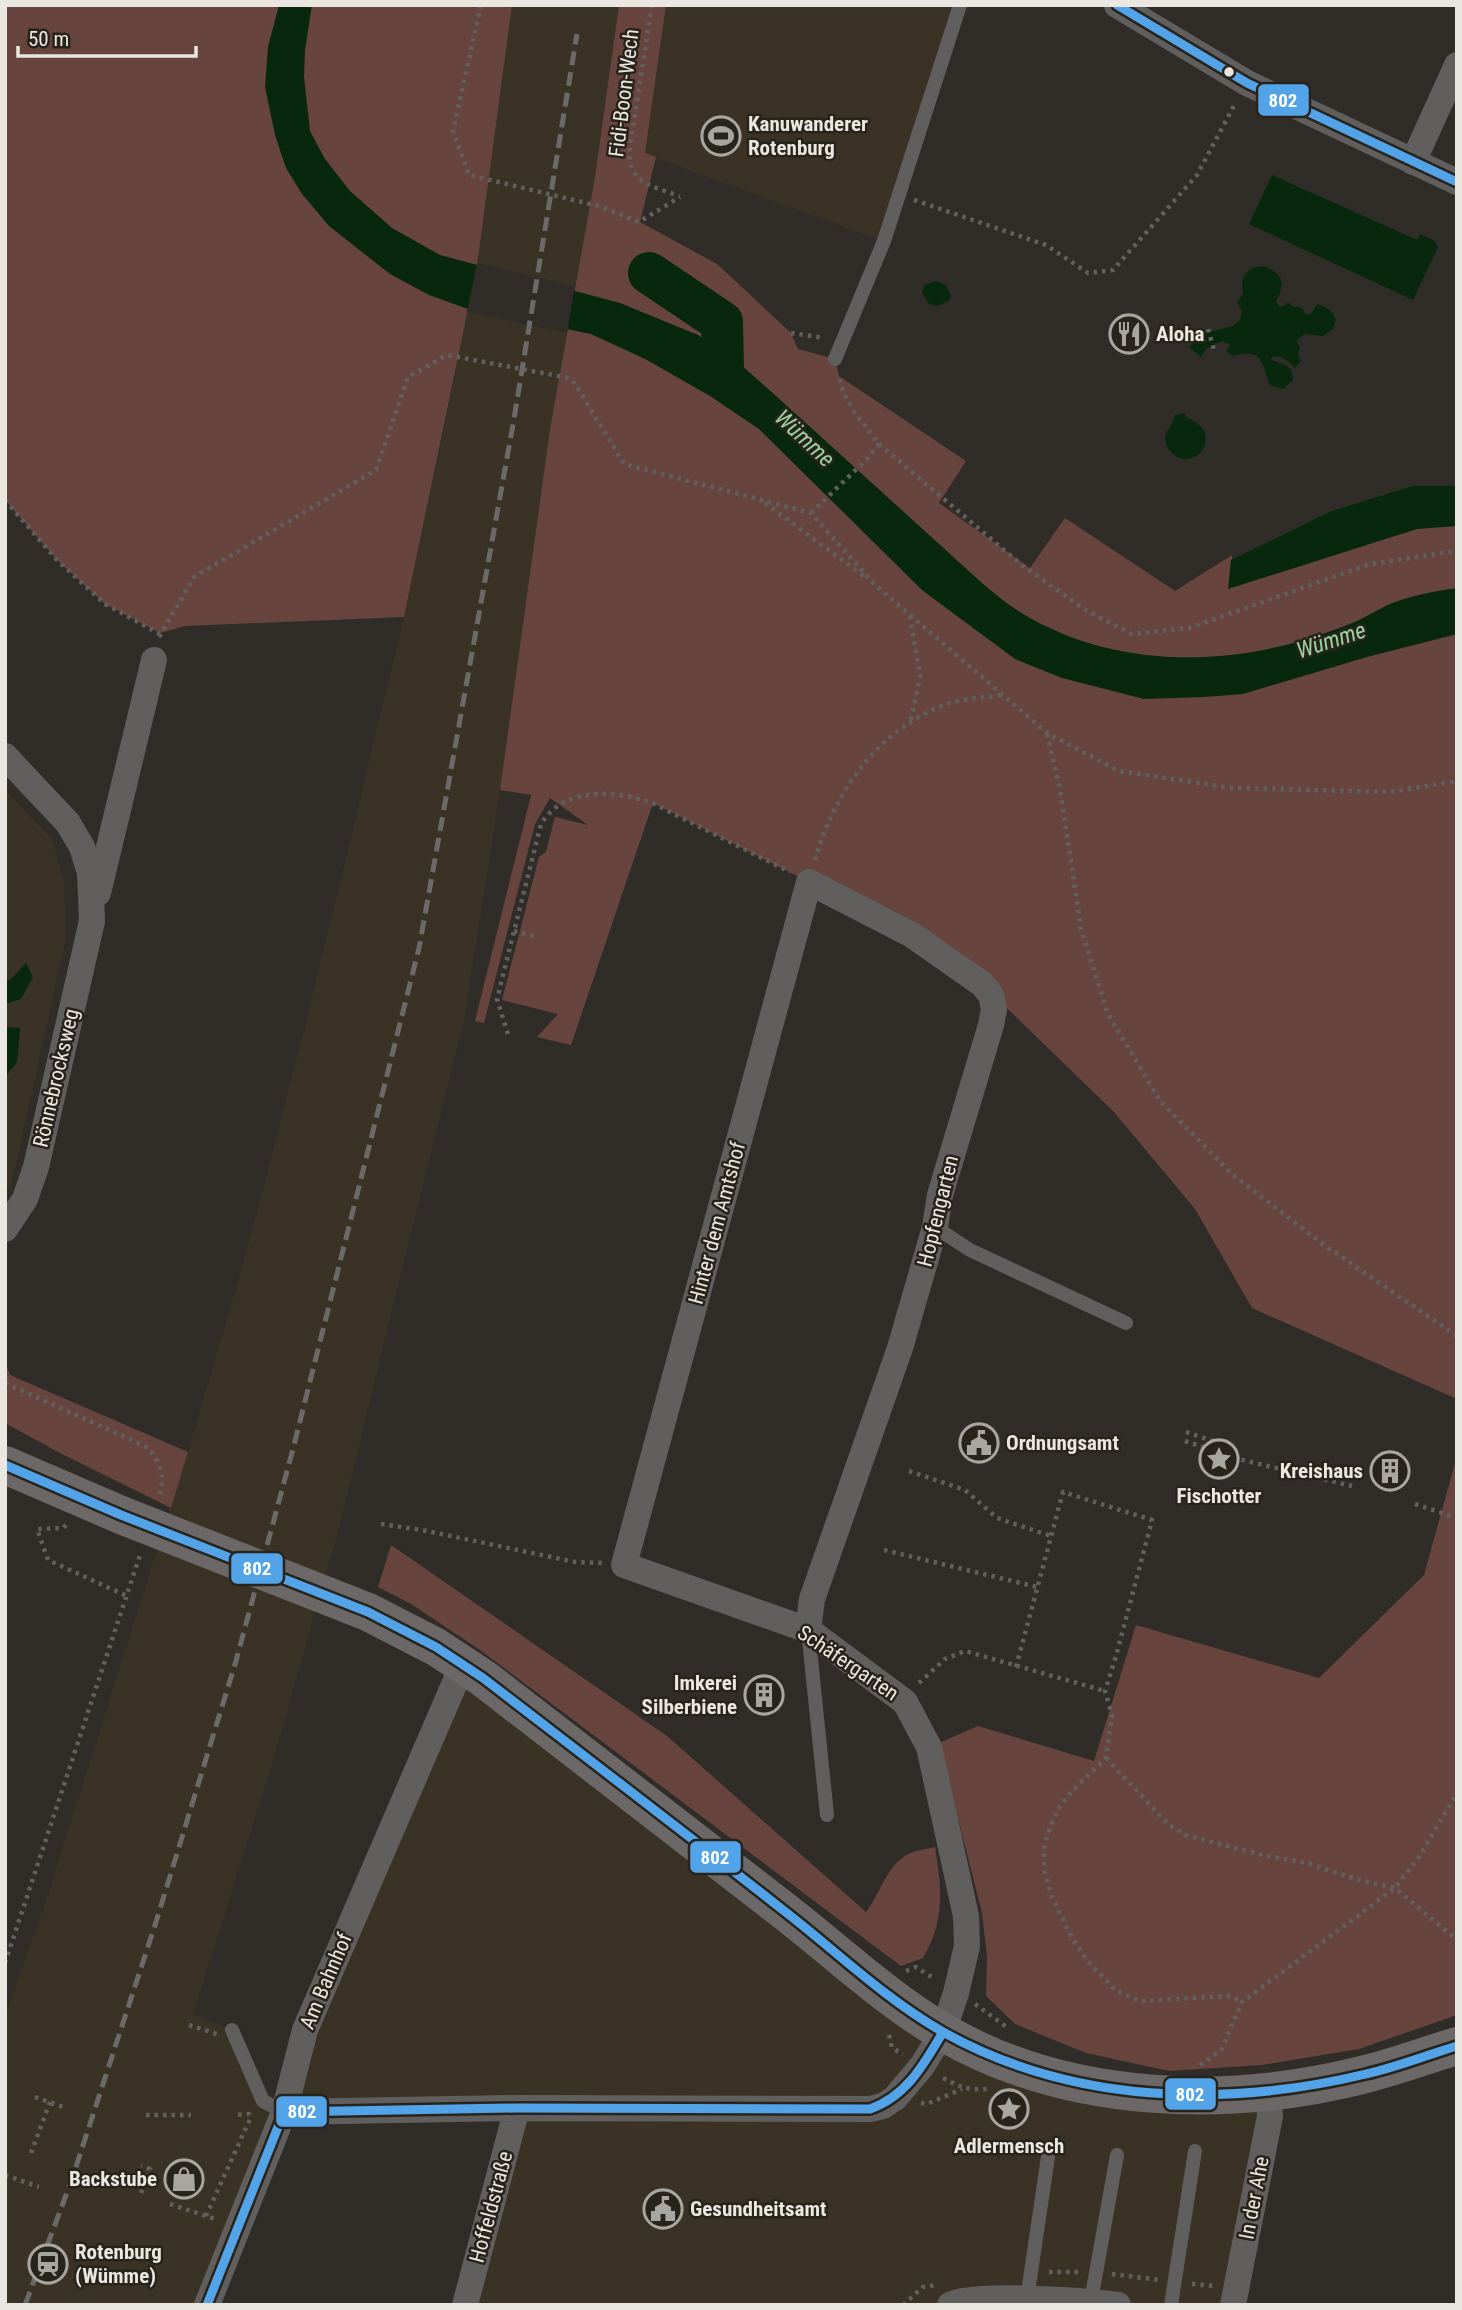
<svg xmlns="http://www.w3.org/2000/svg" width="1462" height="2310" font-family="'Roboto Condensed',sans-serif">
<style>
.built{fill:#3a3325}
.green{fill:#68443e}
.water{fill:#08280d}
.pier{fill:#302d28}
.lines{fill:none;stroke-linecap:round;stroke-linejoin:round}
.river{stroke:#08280d;stroke-width:42}
.path{stroke:#62605e;stroke-width:4.5;stroke-dasharray:3.5 5;stroke-linecap:butt}
.lane{stroke:#615f5e;stroke-width:14}
.street{stroke:#615f5e;stroke-width:26}
.primary{stroke:#6b6867;stroke-width:38}
.rail{stroke:#6c6a68;stroke-width:5;stroke-dasharray:14 7;stroke-linecap:butt}
.bus-1-casing{stroke:#29241b;stroke-width:14}
.bus-1{stroke:#53a3e8;stroke-width:9}
.bus-dot{fill:#e9e7e0;stroke:#29241b;stroke-width:2.5}
.labels{text-anchor:middle;stroke-width:5;stroke-linejoin:round;paint-order:stroke}
.street-label{font-size:21px;fill:#e9e7e0;stroke:#29241b}
.poi-label{font-size:21px;font-weight:bold;fill:#e9e7e0;stroke:#29241b;text-anchor:start}
.water-label{font-size:23px;font-style:italic;fill:#9ad49f;stroke:#29241b}
.line-badge{stroke:#29241b;stroke-width:2.5}
.badge-label{font-size:19px;text-anchor:middle;font-weight:bold;fill:#fff}
</style>
<rect width="100%" height="100%" fill="#302d28"/>
<!-- built -->
<path class="built" d="M 512,5 L 619,5 L 595,177 L 550,429 L 500,790 L 464,1020 L 335,1542 L 272,1764 L 193,2014 L 232,2030 L 263,2101 L 284,2111 L 463,1664 L 996,2058 L 1269,2092 L 1223,2305 L 989,2305 L 940,2299 L 935,2305 L 465,2305 L 517,2109 L 284,2112 L 207,2305 L 5,2305 L 5,2017 L 46,1901 L 188,1452 L 243,1265 L 307,1020 L 404,617 L 450,401 L 477,266 Z
M 666,5 L 955,5 L 880,240 L 645,154 Z
M 5,790 L 52,839 L 64,885 L 66,937 L 11,1187 L 5,1190 Z"/>
<!-- green -->
<path class="green" d="M 5,5 L 512,5 L 477,266 L 404,617 L 185,626 L 160,633 L 105,604 L 57,560 L 5,500 Z
M 619,5 L 666,5 L 645,153 L 656,157 L 640,222 L 717,264 L 791,333 L 798,349 L 835,359 L 839,376 L 966,461 L 939,503 L 1030,568 L 1065,518 L 1175,591 L 1232,555 L 1232,560 L 1331,511 L 1412,486 L 1457,486 L 1457,1399 L 1252,1308 L 1195,1209 L 1114,1112 L 982,984 L 809,882 L 653,803 L 571,1045 L 537,1037 L 558,1014 L 502,1000 L 539,857 L 546,852 L 555,817 L 588,825 L 550,798 L 535,824 L 484,1023 L 475,1021 L 531,795 L 500,790 L 550,429 L 595,177 Z
M 5,1363 L 10,1375 L 188,1452 L 171,1508 L 58,1452 L 5,1423 Z
M 1457,1456 L 1457,2015 L 1359,2049 L 1262,2065 L 1169,2071 L 1086,2053 L 1015,2024 L 986,1996 L 987,1956 L 982,1913 L 939,1743 L 978,1726 L 1094,1761 L 1136,1625 L 1319,1678 L 1424,1575 Z
M 391,1545 L 667,1736 L 866,1912 C 880,1894 887,1865 908,1854 C 916,1850 927,1849 935,1847 C 942,1890 945,1920 923,1958 L 901,1966 L 480,1650 L 411,1604 L 378,1587 Z"/>
<!-- water -->
<path class="water" d="M 279,5 L 312,5 L 305,50 L 304,77 L 310,131 L 325,159 L 350,191 L 392,228 L 440,255 L 620,303 L 698,335 L 740,364 L 775,395 L 982,583 C 994,593 1007,604 1020,612 C 1105,665 1213,668 1307,639 C 1323,634 1341,628 1357,621 C 1369,615 1382,607 1395,602 C 1415,595 1435,591 1457,588 L 1457,634 L 1367,657 L 1243,694 L 1204,697 L 1144,699 L 1062,678 L 1015,659 L 922,590 L 759,429 L 710,396 L 647,360 L 591,334 L 468,309 L 429,295 L 390,274 L 329,226 L 302,194 L 286,168 L 275,135 L 265,87 L 268,47 Z
M 1272,175 L 1417,240 L 1420,234 L 1435,241 L 1438,247 L 1413,300 L 1249,224 Z
M 1263,266 C 1285,274 1285,284 1276,302 L 1279,306 L 1284,306 L 1288,302 L 1293,307 L 1301,307 L 1306,315 L 1312,313 L 1317,304 C 1327,307 1332,310 1336,320 L 1333,329 L 1323,336 L 1304,334 L 1296,341 L 1300,347 L 1298,355 L 1301,361 L 1295,368 C 1288,361 1282,355 1272,357 L 1271,360 C 1283,364 1293,365 1293,380 L 1283,389 L 1270,385 C 1261,365 1265,347 1233,356 L 1226,351 L 1231,345 L 1222,341 L 1206,349 L 1201,357 L 1189,347 L 1202,334 L 1232,326 L 1240,320 L 1242,311 L 1237,302 L 1243,294 C 1240,278 1245,267 1263,266 Z
M 936,281 L 946,285 L 951,296 L 949,301 L 937,306 L 929,304 L 922,292 L 924,285 Z
M 1185,413 L 1187,418 C 1226,431 1196,474 1173,454 C 1169,451 1166,445 1165,440 C 1165,430 1174,424 1175,415 Z
M 1412,486 L 1457,486 L 1457,526 L 1417,529 L 1228,589 L 1231,560 L 1331,511 Z
M 26,963 L 33,977 L 21,999 L 5,1004 L 5,981 L 10,980 Z
M 5,1027 L 20,1028 L 17,1062 L 5,1077 Z"/>
<!-- pier -->
<path class="pier" d="M 477,263 L 575,286 L 567,333 L 467,312 Z"/>
<g class="lines">
<!-- river -->
<path class="river" d="M 649,273 L 722,322 L 723,370"/>
<!-- path -->
<path class="path" d="M 481,5 L 453,131 L 469,175 L 599,206 L 639,222 L 680,197
M 652,5 L 630,146 C 626,183 650,185 679,196
M 914,200 L 1046,245 L 1088,273 L 1113,270 L 1197,175 L 1236,102
M 1208,329 L 1214,350
M 791,333 L 824,338
M 879,444 L 1023,566 L 1087,611 L 1132,634 L 1189,628 L 1370,564 L 1457,551
M 5,500 L 57,560 L 105,604 L 160,634
M 765,503 L 865,577
M 811,513 L 868,458 L 879,444 C 863,423 843,402 839,376
M 910,616 L 920,676 L 911,720
M 159,637 L 194,577 L 376,470 L 408,377 L 447,355 L 569,378 L 576,385 L 624,464 L 811,513 L 874,584 L 1047,733 L 1119,771 L 1232,788 L 1390,792 L 1457,781
M 1047,734 L 1060,789 L 1081,929 L 1108,1014 L 1160,1101 L 1233,1175 L 1324,1245 L 1457,1336
M 815,860 C 835,791 878,729 947,704 C 963,698 984,698 1001,695
M 514,931 L 537,937
M 508,1034 L 497,999 L 541,824 C 564,786 616,790 652,803 L 790,872
M 5,1383 L 145,1446 C 161,1461 166,1476 159,1497
M 1186,1432 L 1234,1448 L 1238,1459
M 1185,1441 L 1238,1459 L 1352,1486
M 909,1471 L 965,1490 L 997,1518 L 1051,1536
M 1415,1504 L 1457,1518
M 381,1524 L 422,1530 L 575,1562 L 602,1563
M 66,1525 L 63,1528 L 37,1529 L 48,1560 L 127,1596
M 884,1550 L 1037,1587
M 1016,1667 L 1063,1492 L 1152,1520 L 1116,1656 L 1105,1691 L 1112,1715 L 1106,1758 L 1072,1791 L 1059,1808 L 1051,1825 L 1044,1848 L 1044,1870 L 1052,1897 L 1072,1938 L 1087,1960 L 1115,1990 L 1140,2001 L 1230,1996 L 1242,2002
M 919,1683 L 945,1659 L 965,1651 L 1105,1691
M 1106,1758 L 1169,1825 L 1186,1835 L 1258,1854 L 1307,1863 L 1359,1880 L 1395,1888 L 1457,1940
M 5,1963 L 140,1555
M 906,1971 L 916,1967 L 935,1979
M 975,2004 L 1008,2028
M 189,2025 L 217,2034
M 889,2035 L 892,2048 L 903,2054
M 1200,2065 L 1221,2050 L 1242,2002 L 1395,1888 L 1419,1857 L 1457,1793
M 943,2078 C 962,2088 967,2090 988,2089
M 35,2097 L 66,2108
M 921,2103 L 927,2104 L 962,2089
M 146,2115 L 191,2115
M 31,2153 L 50,2102
M 5,2175 L 39,2187
M 141,2193 L 150,2169 L 141,2166
M 170,2204 L 215,2219
M 206,2216 L 250,2119 L 249,2114 L 234,2115
M 1049,2272 L 1079,2272
M 1112,2274 L 1159,2280
M 1192,2284 L 1214,2286
M 903,2305 L 923,2287 L 936,2285"/>
<!-- lane -->
<path class="lane" d="M 835,359 L 884,241 L 960,5
M 935,1227 L 970,1250 L 1126,1323
M 808,1630 L 827,1815
M 232,2030 L 263,2101 L 284,2112
M 1027,2299 L 1048,2157
M 1091,2301 L 1117,2155
M 1171,2305 L 1195,2151"/>
<!-- street -->
<path class="street" d="M 1117,5 L 1247,83 L 1457,182
M 1413,162 L 1457,65
M 5,756 L 68,823 L 82,847 L 90,873 L 92,921 L 36,1167 L 25,1199 L 5,1229
M 98,893 L 154,660
M 284,2112 L 517,2108 L 870,2109 L 883,2106 L 895,2098 L 922,2066 L 943,2032 L 956,1993 L 967,1946 L 966,1916 L 929,1747 L 905,1702 L 808,1630 L 624,1565 L 809,882 L 912,935 L 982,984 L 991,995 L 994,1009 L 991,1025 L 940,1195 L 935,1227 L 900,1348 L 812,1599 L 808,1630
M 207,2305 L 284,2112 L 305,2030 L 463,1664
M 465,2305 L 517,2108
M 950,2305 C 972,2292 1089,2301 1118,2305
M 1233,2305 L 1270,2116 L 1269,2092"/>
<!-- primary -->
<path class="primary" d="M 5,1465 L 121,1515 L 368,1612 L 436,1647 L 483,1678 C 583,1755 683,1833 783,1910 C 836,1951 885,1998 943,2032 C 1068,2105 1229,2109 1366,2074 C 1397,2066 1427,2055 1457,2046"/>
<!-- rail -->
<path class="rail" d="M 25,2305 L 72,2179 L 156,1922 L 236,1661 L 293,1449 L 419,948 L 514,419 L 577,34"/>
<!-- bus-1 casing -->
<g class="bus-1-casing">
<path id="bus-1" d="M 1117,5 L 1247,83 L 1457,182
M 5,1465 L 121,1515 L 368,1612 L 436,1647 L 483,1678 C 583,1755 684,1832 783,1910 C 836,1951 885,1999 943,2032 C 1072,2104 1225,2108 1366,2074 C 1397,2067 1427,2055 1457,2046
M 207,2305 L 284,2112 L 517,2108 L 870,2109 C 907,2096 924,2064 943,2032"/>
</g>
<!-- bus-1 -->
<use href="#bus-1" class="bus-1"/>
</g>
<!-- icons -->
<defs>
<g id="stadium-ring" transform="scale(2.0125)"><circle r="9.5" fill="#29241b" stroke="#a8a6a0" stroke-width="1.5"/><path d="M0-5a6.5 5 0 1 0 0 10a6.5 5 0 1 0 0-10ZM-3.5-1.8h7v3.6h-7Z" fill="#a8a6a0"/></g>
<g id="restaurant-ring" transform="scale(2.0125)"><circle r="9.5" fill="#29241b" stroke="#a8a6a0" stroke-width="1.5"/><path d="M-5-6h1v4h1v-4h1v4h1v-4h1v5L-1.5 .5V6h-2V.5L-5-1ZM5-6V6H3V1.5H1.5Q1.5-4 5-6Z" fill="#a8a6a0"/></g>
<g id="civic-ring" transform="scale(2.0125)"><circle r="9.5" fill="#29241b" stroke="#a8a6a0" stroke-width="1.5"/><path d="M-.6-6.5H3V-4.5H.6V-3L4-1V1h2V6H-6V1h2V-1L-.6-3ZM-1.2 2.5V6h2.4V2.5Z" fill="#a8a6a0"/></g>
<g id="sight-ring" transform="scale(2.0125)"><circle r="9.5" fill="#29241b" stroke="#a8a6a0" stroke-width="1.5"/><path d="M0-6L1.8-2.2L6-1.7L2.9 1.2L3.7 5.4L0 3.3L-3.7 5.4L-2.9 1.2L-6-1.7L-1.8-2.2Z" fill="#a8a6a0"/></g>
<g id="building-ring" transform="scale(2.0125)"><circle r="9.5" fill="#29241b" stroke="#a8a6a0" stroke-width="1.5"/><path d="M-4-6H4V6H1V3H-1V6H-4ZM-2.5-4.3h1.7v1.8h-1.7ZM.8-4.3h1.7v1.8H.8ZM-2.5-1h1.7V.8h-1.7ZM.8-1h1.7V.8H.8Z" fill="#a8a6a0"/></g>
<g id="shop-ring" transform="scale(2.0125)"><circle r="9.5" fill="#29241b" stroke="#a8a6a0" stroke-width="1.5"/><path d="M-5-2.5h2.3a2.7 3.5 0 0 1 5.4 0H5L5.5 6h-11ZM-1.5-2.5h3a1.5 2.3 0 0 0-3 0Z" fill="#a8a6a0"/></g>
<g id="station-ring" transform="scale(2.0125)"><circle r="9.5" fill="#29241b" stroke="#a8a6a0" stroke-width="1.5"/><path d="M-3-6H3Q5-6 5-4V2Q5 4 3 4L4.5 6H3L1.5 4h-3L-3 6H-4.5L-3 4Q-5 4-5 2V-4Q-5-6-3-6ZM-3.5-4v3h7v-3ZM-3.5 1v1.5H-2V1ZM2 1v1.5H3.5V1Z" fill="#a8a6a0"/></g>
</defs>
<g fill-rule="evenodd">
<use href="#stadium-ring" x="721" y="136"/>
<use href="#restaurant-ring" x="1129" y="334"/>
<use href="#civic-ring" x="979" y="1443"/>
<use href="#sight-ring" x="1219" y="1459"/>
<use href="#building-ring" x="1390" y="1471"/>
<use href="#building-ring" x="764" y="1695"/>
<use href="#sight-ring" x="1009" y="2109"/>
<use href="#shop-ring" x="184" y="2179"/>
<use href="#civic-ring" x="663" y="2209"/>
<use href="#station-ring" x="48" y="2264"/>
</g>
<!-- markers -->
<circle class="bus-dot" cx="1229" cy="72" r="6"/>
<g class="labels">
<!-- street labels -->
<g class="street-label">
<text transform="translate(624 93) rotate(-83)" y="7">Fidi-Boon-Wech</text>
<text transform="translate(56 1078) rotate(-77)" y="7">Rönnebrocksweg</text>
<text transform="translate(938 1211) rotate(-76)" y="7">Hopfengarten</text>
<text transform="translate(717 1223) rotate(-75)" y="7">Hinter dem Amtshof</text>
<text transform="translate(848 1663) rotate(34)" y="7">Schäfergarten</text>
<text transform="translate(326 1981) rotate(-67)" y="7">Am Bahnhof</text>
<text transform="translate(1254 2198) rotate(-79)" y="7">In der Ahe</text>
<text transform="translate(491 2207) rotate(-75)" y="7">Hoffeldstraße</text>
</g>
<!-- poi labels -->
<g class="poi-label">
<text x="748" y="131">Kanuwanderer<tspan x="748" dy="24">Rotenburg</tspan></text>
<text x="1156" y="341">Aloha</text>
<text x="1006" y="1450">Ordnungsamt</text>
<text x="1363" y="1478" text-anchor="end">Kreishaus</text>
<text x="1219" y="1503" text-anchor="middle">Fischotter</text>
<text x="737" y="1690" text-anchor="end">Imkerei<tspan x="737" dy="24">Silberbiene</tspan></text>
<text x="1009" y="2153" text-anchor="middle">Adlermensch</text>
<text x="157" y="2186" text-anchor="end">Backstube</text>
<text x="690" y="2216">Gesundheitsamt</text>
<text x="75" y="2259">Rotenburg<tspan x="75" dy="24">(Wümme)</tspan></text>
</g>
<!-- water labels -->
<g class="water-label">
<text transform="translate(805 438) rotate(43)" y="8">Wümme</text>
<text transform="translate(1331 640) rotate(-18)" y="8">Wümme</text>
</g>
</g>
<g class="line-badge">
<rect x="1257" y="83" width="53" height="34" rx="7" fill="#53a3e8"/>
<rect x="230" y="1552" width="54" height="33" rx="7" fill="#53a3e8"/>
<rect x="689" y="1840" width="53" height="34" rx="7" fill="#53a3e8"/>
<rect x="1164" y="2077" width="53" height="34" rx="7" fill="#53a3e8"/>
<rect x="275" y="2095" width="53" height="33" rx="7" fill="#53a3e8"/>
</g>
<g class="badge-label">
<text x="1283" y="107">802</text>
<text x="257" y="1575">802</text>
<text x="715" y="1864">802</text>
<text x="1190" y="2101">802</text>
<text x="302" y="2118">802</text>
</g>
<!-- border -->
<rect width="1462" height="2310" fill="none" stroke="#e9e7e0" stroke-width="14"/>
<!-- scale -->
<path d="M18 46v10h178v-10" fill="none" stroke="#e9e7e0" stroke-width="3.5"/>
<text x="28" y="46" font-size="21" fill="#e9e7e0" stroke="#29241b" stroke-width="5" paint-order="stroke">50 m</text>
</svg>
